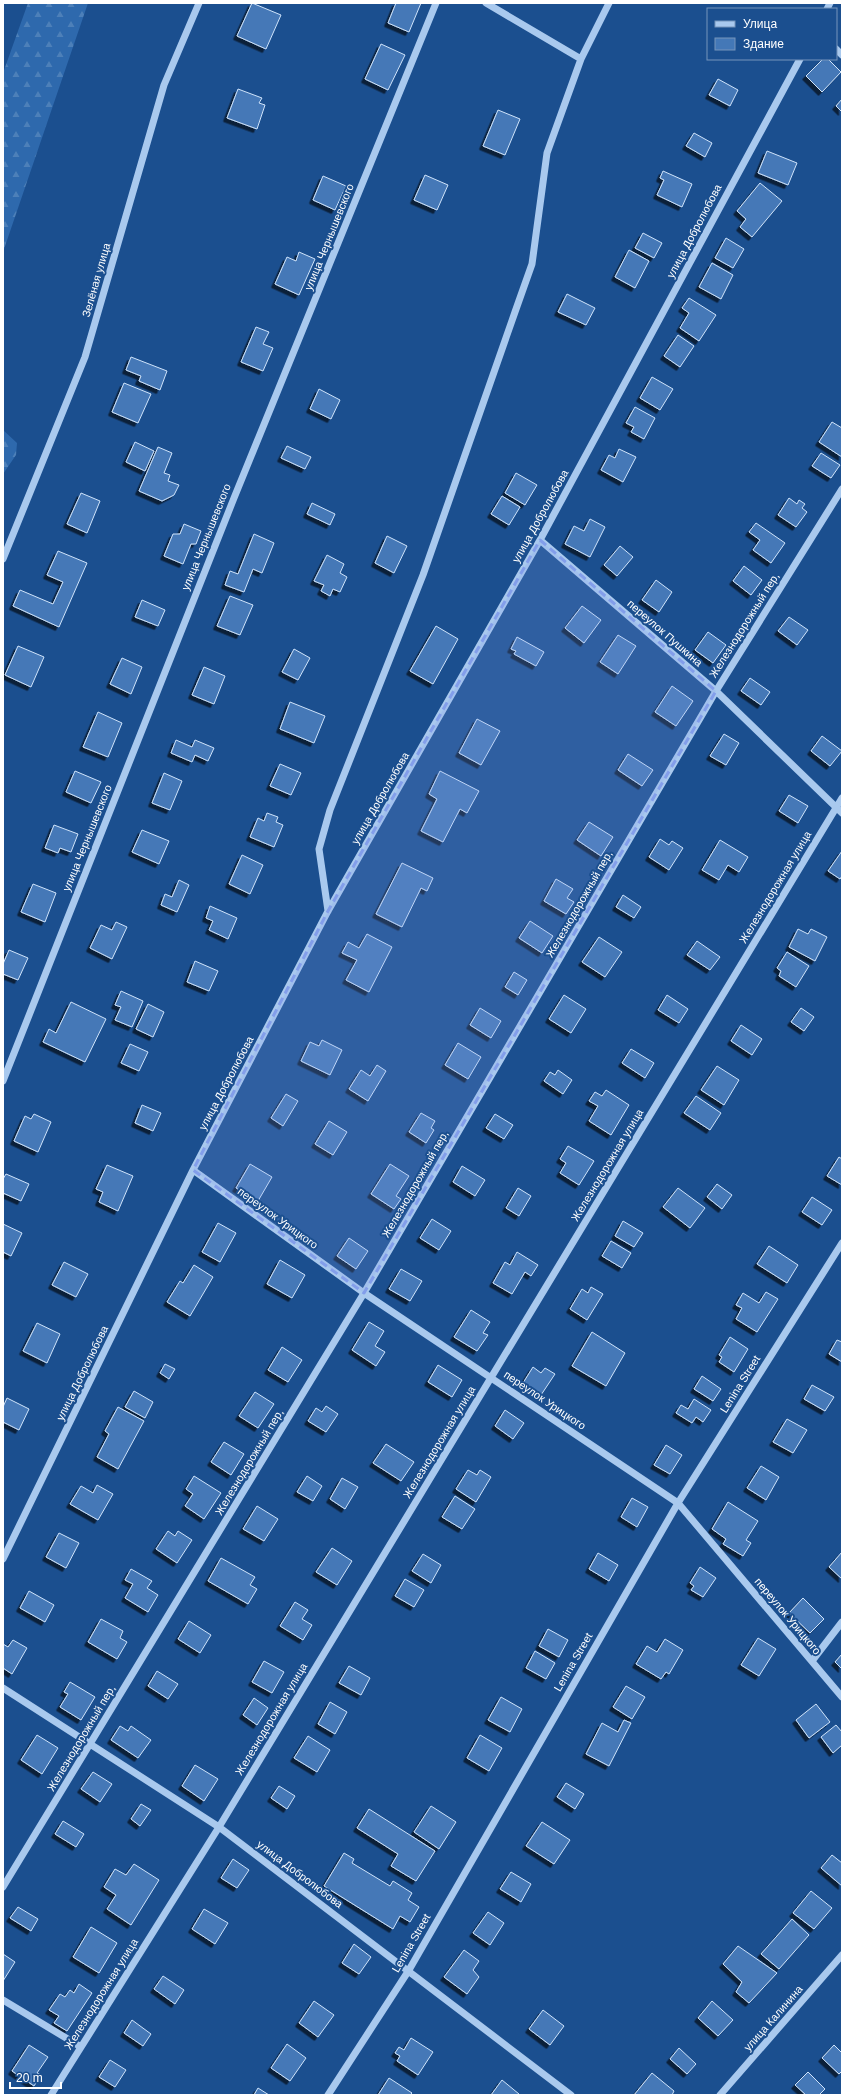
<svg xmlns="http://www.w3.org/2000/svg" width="845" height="2098" font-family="Arial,sans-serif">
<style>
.forest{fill:url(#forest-firs)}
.building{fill:#4478b7;stroke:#cfe3fa;filter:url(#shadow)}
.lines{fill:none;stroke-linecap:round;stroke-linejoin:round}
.minor{stroke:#a9c9ee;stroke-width:7}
.marked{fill:#839eea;fill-opacity:0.2;stroke:#839eea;stroke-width:3;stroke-dasharray:8 5;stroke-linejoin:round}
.labels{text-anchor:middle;stroke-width:4;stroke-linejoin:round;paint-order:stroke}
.street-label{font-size:11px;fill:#fff;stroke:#1b4f8f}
</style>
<defs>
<pattern id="forest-firs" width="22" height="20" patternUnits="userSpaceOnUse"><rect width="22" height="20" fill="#2e69ad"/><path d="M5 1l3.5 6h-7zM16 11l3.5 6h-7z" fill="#4d80b9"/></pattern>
<filter id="shadow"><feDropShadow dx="-3.5" dy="3.5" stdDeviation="0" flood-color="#0009"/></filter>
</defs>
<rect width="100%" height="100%" fill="#1b4f8f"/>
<!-- forest -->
<path class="forest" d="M 28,3 L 88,3 L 3,252 L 3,73 Z
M 3,430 L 17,443 L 16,455 L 3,474 Z"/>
<!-- building -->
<path class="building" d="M 252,3 L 281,15 L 266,49 L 237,36 Z
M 396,3 L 421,3 L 409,32 L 388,23 Z
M 381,44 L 405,55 L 388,90 L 365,79 Z
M 823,59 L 828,59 L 841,72 L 822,92 L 806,76 Z
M 718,79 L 738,90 L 730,106 L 709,95 Z
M 238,89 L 262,98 L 259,103 L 265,105 L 257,129 L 227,118 Z
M 842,99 L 842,112 L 836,106 Z
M 498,110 L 520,119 L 505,155 L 483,146 Z
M 694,133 L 712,143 L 705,157 L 686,146 Z
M 767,151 L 797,163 L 788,185 L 758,173 Z
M 663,171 L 692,184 L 682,207 L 657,195 L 664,180 L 660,178 Z
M 425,175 L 448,185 L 437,210 L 414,200 Z
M 323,176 L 346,186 L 335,210 L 313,200 Z
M 760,183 L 782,201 L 752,237 L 740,227 L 746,219 L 737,211 Z
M 643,233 L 662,243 L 654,258 L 635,248 Z
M 726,238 L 744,249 L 733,268 L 715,258 Z
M 629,250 L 649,261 L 635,288 L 615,277 Z
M 299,252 L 315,259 L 299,295 L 275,284 L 287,257 L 296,261 Z
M 712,263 L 733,275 L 721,299 L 699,287 Z
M 567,294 L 595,308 L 586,325 L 558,312 Z
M 689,298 L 716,315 L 699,341 L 680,328 L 689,313 L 682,308 Z
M 256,327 L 269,332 L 263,344 L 273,348 L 263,371 L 241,362 Z
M 678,335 L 694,346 L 680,367 L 664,356 Z
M 131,357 L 167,371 L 160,390 L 139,381 L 141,376 L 126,370 Z
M 652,377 L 673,389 L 660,410 L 640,398 Z
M 124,383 L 151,394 L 138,423 L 112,412 Z
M 319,389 L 340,400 L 331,419 L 310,409 Z
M 635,407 L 655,418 L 644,439 L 631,432 L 634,427 L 626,423 Z
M 832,422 L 842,428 L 842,457 L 819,442 Z
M 135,442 L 154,451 L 145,471 L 126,462 Z
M 287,446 L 311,457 L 305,469 L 281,458 Z
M 158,447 L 172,453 L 164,473 L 170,475 L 168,481 L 179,485 L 174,495 L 162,501 L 139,491 Z
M 619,449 L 636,457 L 623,482 L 601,470 L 609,455 L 615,458 Z
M 821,453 L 840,465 L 831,478 L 812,466 Z
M 516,473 L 537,485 L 525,505 L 505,493 Z
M 81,493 L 100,501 L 87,533 L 67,524 Z
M 502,496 L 520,507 L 509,525 L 491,514 Z
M 789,498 L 797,504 L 799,500 L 805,504 L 802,508 L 807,512 L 796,527 L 778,515 Z
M 312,503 L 335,514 L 330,525 L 307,514 Z
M 590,519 L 605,527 L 590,557 L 565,544 L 574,526 L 584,531 Z
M 756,523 L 785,543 L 771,563 L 753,550 L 760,540 L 749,532 Z
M 184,524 L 201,531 L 196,544 L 191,544 L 183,564 L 164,556 L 173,534 L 180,534 Z
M 254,534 L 274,543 L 262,573 L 253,569 L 244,592 L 225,585 L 230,571 L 238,574 Z
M 387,536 L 407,546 L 394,573 L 375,563 Z
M 620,546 L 633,557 L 617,576 L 604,565 Z
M 58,551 L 87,563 L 59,627 L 13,606 L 20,590 L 53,604 L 63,582 L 47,575 Z
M 327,555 L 344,564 L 340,573 L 347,577 L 340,592 L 333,589 L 330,596 L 321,591 L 324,585 L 314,581 Z
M 744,566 L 762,580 L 751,595 L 733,581 Z
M 656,580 L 672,592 L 659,612 L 642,600 Z
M 230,596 L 253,605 L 240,635 L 217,626 Z
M 142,600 L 165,610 L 158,626 L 135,617 Z
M 582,606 L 601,620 L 584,643 L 565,628 Z
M 789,617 L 808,630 L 797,645 L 778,631 Z
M 436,626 L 458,639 L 433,684 L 410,671 Z
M 708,632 L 726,645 L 713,663 L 695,650 Z
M 618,635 L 636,646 L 618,674 L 600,662 Z
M 517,637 L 544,652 L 536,666 L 514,654 L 516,651 L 511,649 Z
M 18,646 L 44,657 L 31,687 L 5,675 Z
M 294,649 L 310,658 L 298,680 L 282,672 Z
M 122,658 L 142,667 L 131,694 L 110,684 Z
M 204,667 L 225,676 L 214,704 L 192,695 Z
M 750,678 L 770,692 L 761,705 L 741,691 Z
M 672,686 L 693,701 L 676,726 L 655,712 Z
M 290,702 L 325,716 L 314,743 L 280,729 Z
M 98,712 L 122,723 L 108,757 L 83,747 Z
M 477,719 L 500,731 L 481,765 L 459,753 Z
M 724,734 L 739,743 L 726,765 L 710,756 Z
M 822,736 L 842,751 L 830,766 L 811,751 Z
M 176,740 L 192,747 L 195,740 L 214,748 L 208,761 L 195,755 L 192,762 L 171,753 Z
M 628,754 L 653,770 L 642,786 L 618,770 Z
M 280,764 L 301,773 L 291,795 L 270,786 Z
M 75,771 L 101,782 L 91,803 L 66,792 Z
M 440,771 L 479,791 L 467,813 L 460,809 L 443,842 L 421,831 L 437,799 L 429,794 Z
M 164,773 L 182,781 L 170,810 L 152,803 Z
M 789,795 L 808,806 L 798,823 L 779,811 Z
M 267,813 L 278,817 L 276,822 L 283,825 L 274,847 L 250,837 L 258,818 L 264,821 Z
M 589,822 L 613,837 L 601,856 L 577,840 Z
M 54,825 L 78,834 L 71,852 L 60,848 L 58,853 L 45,848 Z
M 142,830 L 169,841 L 159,864 L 132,852 Z
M 660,839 L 669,845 L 672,841 L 683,848 L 669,870 L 649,857 Z
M 720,840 L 748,857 L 739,872 L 728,865 L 719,880 L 702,870 Z
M 842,851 L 842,876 L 840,879 L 828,871 Z
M 242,855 L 263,865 L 250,894 L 229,884 Z
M 402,863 L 433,878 L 427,891 L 421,888 L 402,927 L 376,914 Z
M 556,879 L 573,889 L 567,898 L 574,902 L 566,914 L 544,901 Z
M 179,880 L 189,885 L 177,912 L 161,905 L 165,894 L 172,897 Z
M 33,884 L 56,893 L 45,922 L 21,912 Z
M 623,895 L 641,907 L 634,918 L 616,907 Z
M 210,906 L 237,918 L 228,939 L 209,930 L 213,921 L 206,918 Z
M 530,921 L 553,936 L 542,953 L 519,938 Z
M 116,922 L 127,927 L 112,959 L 90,948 L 101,925 L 112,930 Z
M 798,929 L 808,934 L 811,929 L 827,937 L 815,961 L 789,947 Z
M 367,934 L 392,947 L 369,992 L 346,980 L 357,960 L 342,953 L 348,942 L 359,948 Z
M 599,937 L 622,952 L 605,977 L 582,962 Z
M 697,941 L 720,957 L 710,970 L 687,955 Z
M 9,950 L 28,958 L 18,980 L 3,974 L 3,964 Z
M 787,952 L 809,966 L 796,987 L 779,976 L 781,971 L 777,968 Z
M 195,961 L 218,971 L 209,991 L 187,982 Z
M 514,972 L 527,980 L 518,995 L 505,987 Z
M 121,991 L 143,1001 L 132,1027 L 115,1020 L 121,1007 L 115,1005 Z
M 564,995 L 586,1009 L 571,1033 L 549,1019 Z
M 667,995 L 688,1009 L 679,1023 L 658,1010 Z
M 71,1002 L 106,1019 L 85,1062 L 43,1042 L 49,1029 L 56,1033 Z
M 148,1004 L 164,1012 L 153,1037 L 136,1029 Z
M 480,1008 L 501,1021 L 491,1038 L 470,1025 Z
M 801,1008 L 814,1017 L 804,1031 L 791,1022 Z
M 741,1025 L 762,1039 L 752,1055 L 731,1041 Z
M 322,1040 L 342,1050 L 330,1075 L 301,1061 L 310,1042 L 319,1046 Z
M 458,1043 L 481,1057 L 468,1079 L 445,1065 Z
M 130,1044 L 148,1052 L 139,1071 L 121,1063 Z
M 631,1049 L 654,1063 L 645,1078 L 622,1063 Z
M 377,1065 L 386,1071 L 368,1101 L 349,1089 L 361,1070 L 370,1076 Z
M 717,1066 L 739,1080 L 724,1105 L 701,1090 Z
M 558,1070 L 572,1080 L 563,1094 L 544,1081 L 550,1072 L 555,1075 Z
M 606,1090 L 629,1105 L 611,1135 L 589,1121 L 598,1106 L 589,1101 L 595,1092 L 602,1096 Z
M 286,1094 L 298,1101 L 283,1126 L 271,1118 Z
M 696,1096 L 721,1113 L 710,1130 L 684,1113 Z
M 142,1105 L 161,1113 L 153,1131 L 135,1123 Z
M 421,1113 L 435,1121 L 431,1128 L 434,1130 L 426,1143 L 409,1132 Z
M 34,1114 L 51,1122 L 38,1152 L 14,1141 L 25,1116 L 31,1119 Z
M 495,1114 L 513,1125 L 504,1139 L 486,1128 Z
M 329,1121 L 347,1132 L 333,1155 L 315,1144 Z
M 568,1146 L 594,1161 L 579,1185 L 560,1173 L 566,1163 L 560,1159 Z
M 839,1157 L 842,1159 L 842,1185 L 827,1176 Z
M 250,1164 L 272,1177 L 258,1201 L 236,1188 Z
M 390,1164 L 409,1176 L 396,1196 L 401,1199 L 394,1209 L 371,1194 Z
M 107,1165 L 133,1176 L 118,1211 L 99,1202 L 103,1192 L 96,1189 Z
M 462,1166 L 485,1180 L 475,1196 L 453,1182 Z
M 6,1174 L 29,1184 L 21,1201 L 3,1193 L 3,1179 Z
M 717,1184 L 732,1195 L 722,1209 L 707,1197 Z
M 518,1188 L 531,1196 L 519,1216 L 506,1208 Z
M 678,1188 L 705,1208 L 690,1228 L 663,1207 Z
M 812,1197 L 832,1210 L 822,1225 L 802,1212 Z
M 432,1219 L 451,1231 L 439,1250 L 420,1238 Z
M 623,1221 L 643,1233 L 634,1247 L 615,1236 Z
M 218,1223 L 236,1233 L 220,1262 L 202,1252 Z
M 3,1224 L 22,1233 L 11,1256 L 3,1252 Z
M 349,1238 L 368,1251 L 356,1269 L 337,1256 Z
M 611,1241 L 631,1253 L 622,1268 L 602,1256 Z
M 769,1246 L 798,1265 L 787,1283 L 757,1264 Z
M 517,1252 L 538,1265 L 531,1276 L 525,1272 L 512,1294 L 493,1283 L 505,1262 L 510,1265 Z
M 280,1260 L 305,1275 L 292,1298 L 267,1284 Z
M 64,1262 L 88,1274 L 76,1297 L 52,1285 Z
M 194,1265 L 213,1277 L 190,1316 L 167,1302 L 180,1281 L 183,1283 Z
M 401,1269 L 422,1281 L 410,1301 L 389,1289 Z
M 591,1287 L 603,1294 L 587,1320 L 570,1309 L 582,1289 L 588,1293 Z
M 766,1292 L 778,1299 L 757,1332 L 736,1319 L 742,1308 L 736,1305 L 743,1293 L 759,1303 Z
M 471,1310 L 490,1322 L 483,1333 L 488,1335 L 477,1351 L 454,1337 Z
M 369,1322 L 384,1331 L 375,1346 L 385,1352 L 376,1366 L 352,1350 Z
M 37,1323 L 60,1334 L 47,1363 L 23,1351 Z
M 592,1332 L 625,1353 L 606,1386 L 572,1366 Z
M 730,1337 L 748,1349 L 734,1372 L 719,1362 L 722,1357 L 719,1355 Z
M 837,1340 L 842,1342 L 842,1362 L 829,1354 Z
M 282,1347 L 302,1360 L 288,1382 L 268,1370 Z
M 165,1364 L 175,1369 L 169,1379 L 160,1373 Z
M 438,1365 L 462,1380 L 452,1397 L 428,1382 Z
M 533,1367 L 541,1373 L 545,1368 L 555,1374 L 541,1395 L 523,1383 Z
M 702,1376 L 721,1389 L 713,1401 L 694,1389 Z
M 812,1385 L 834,1397 L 825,1411 L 804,1399 Z
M 134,1391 L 153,1402 L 145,1418 L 125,1407 Z
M 255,1392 L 274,1404 L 258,1428 L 239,1416 Z
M 7,1398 L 29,1409 L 19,1430 L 3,1422 L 3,1407 Z
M 694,1399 L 711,1410 L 703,1422 L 696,1417 L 692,1423 L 676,1413 L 681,1405 L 688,1409 Z
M 326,1406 L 338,1414 L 326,1432 L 308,1421 L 316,1408 L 322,1412 Z
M 118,1407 L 144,1421 L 118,1469 L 97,1457 L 109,1434 L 105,1431 Z
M 505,1410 L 524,1423 L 513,1439 L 495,1426 Z
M 787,1419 L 807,1430 L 793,1453 L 773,1442 Z
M 224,1442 L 244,1454 L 231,1475 L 211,1462 Z
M 386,1444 L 414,1462 L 401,1481 L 373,1463 Z
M 666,1445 L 682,1455 L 670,1474 L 654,1465 Z
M 761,1466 L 779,1477 L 766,1500 L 747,1488 Z
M 468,1470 L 477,1475 L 480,1470 L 491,1477 L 476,1502 L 456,1489 Z
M 194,1476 L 221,1493 L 204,1519 L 185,1506 L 193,1494 L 186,1489 Z
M 307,1476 L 322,1486 L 313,1501 L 297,1492 Z
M 342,1478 L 358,1487 L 345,1509 L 330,1499 Z
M 97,1485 L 113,1494 L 98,1520 L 70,1504 L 81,1486 L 93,1493 Z
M 455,1496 L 475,1509 L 462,1529 L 442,1517 Z
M 632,1498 L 648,1507 L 637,1527 L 621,1517 Z
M 728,1502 L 758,1521 L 746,1540 L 751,1543 L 743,1556 L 723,1544 L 726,1539 L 712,1529 Z
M 257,1506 L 278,1519 L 264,1541 L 243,1529 Z
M 168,1531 L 175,1536 L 178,1531 L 192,1540 L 177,1563 L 156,1549 Z
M 59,1533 L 79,1543 L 66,1568 L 46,1557 Z
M 332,1548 L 352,1561 L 337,1585 L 316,1572 Z
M 842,1552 L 842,1579 L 829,1567 Z
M 598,1553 L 618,1565 L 609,1581 L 589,1569 Z
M 423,1554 L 441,1565 L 431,1583 L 412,1571 Z
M 221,1558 L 255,1577 L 250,1585 L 257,1589 L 248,1604 L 208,1581 Z
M 700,1567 L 716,1578 L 703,1597 L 691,1590 L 694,1586 L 690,1583 Z
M 131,1569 L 152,1581 L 147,1588 L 158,1595 L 148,1612 L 125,1598 L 133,1584 L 125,1580 Z
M 405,1579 L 424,1590 L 414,1607 L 395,1596 Z
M 29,1591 L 54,1605 L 45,1622 L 20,1608 Z
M 803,1598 L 824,1619 L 810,1633 L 789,1613 Z
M 295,1602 L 308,1610 L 302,1619 L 312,1625 L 303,1640 L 280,1626 Z
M 101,1619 L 123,1631 L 120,1638 L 127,1642 L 117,1659 L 88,1642 Z
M 189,1621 L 211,1635 L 200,1653 L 178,1639 Z
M 548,1629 L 568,1640 L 559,1657 L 539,1646 Z
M 758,1638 L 776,1649 L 759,1676 L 741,1665 Z
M 665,1639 L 683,1650 L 669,1674 L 666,1672 L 661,1679 L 636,1664 L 647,1646 L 657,1652 Z
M 13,1640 L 27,1648 L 12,1674 L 3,1668 L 3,1644 L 8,1647 Z
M 535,1651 L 555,1663 L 546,1679 L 526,1668 Z
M 842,1654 L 842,1669 L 835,1662 Z
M 264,1661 L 284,1672 L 272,1693 L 252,1682 Z
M 349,1666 L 370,1678 L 361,1695 L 339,1683 Z
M 157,1671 L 178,1684 L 168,1699 L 148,1686 Z
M 70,1682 L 95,1697 L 81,1720 L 60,1707 L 68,1694 L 64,1692 Z
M 626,1686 L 645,1697 L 632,1719 L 613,1707 Z
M 501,1697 L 522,1709 L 510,1732 L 488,1720 Z
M 254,1698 L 268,1708 L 257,1725 L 243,1715 Z
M 330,1702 L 347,1712 L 335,1734 L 318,1724 Z
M 816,1704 L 830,1722 L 809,1738 L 796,1720 Z
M 624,1720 L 631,1723 L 609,1766 L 586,1754 L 602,1723 L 618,1732 Z
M 836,1725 L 842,1732 L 842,1745 L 833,1753 L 821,1737 Z
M 120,1726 L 128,1731 L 131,1726 L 151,1740 L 138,1758 L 111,1740 Z
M 37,1735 L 58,1748 L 42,1774 L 21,1760 Z
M 480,1735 L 502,1748 L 489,1771 L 467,1758 Z
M 308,1736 L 330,1750 L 317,1772 L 294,1758 Z
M 195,1765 L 218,1779 L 204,1801 L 182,1786 Z
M 93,1772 L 112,1784 L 100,1802 L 81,1789 Z
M 566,1783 L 584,1794 L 575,1809 L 557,1797 Z
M 279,1786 L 295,1796 L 287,1809 L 271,1798 Z
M 141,1804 L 151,1810 L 140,1826 L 131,1819 Z
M 431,1806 L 456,1822 L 439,1849 L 414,1832 Z
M 369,1809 L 435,1851 L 416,1881 L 391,1866 L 398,1854 L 357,1828 Z
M 63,1821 L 84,1834 L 76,1847 L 55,1834 Z
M 542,1822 L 570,1840 L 554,1864 L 526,1846 Z
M 344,1853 L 354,1859 L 352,1863 L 390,1886 L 393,1881 L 412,1893 L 408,1900 L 419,1907 L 410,1922 L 400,1916 L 393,1929 L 324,1886 Z
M 832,1855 L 842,1863 L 842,1886 L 821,1868 Z
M 233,1859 L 249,1870 L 237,1888 L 221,1878 Z
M 134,1864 L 159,1880 L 131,1925 L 107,1909 L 116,1895 L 104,1887 L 115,1869 L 126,1875 Z
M 511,1872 L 531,1884 L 521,1902 L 500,1889 Z
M 811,1891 L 832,1908 L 814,1929 L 793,1913 Z
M 18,1907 L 38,1919 L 31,1931 L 10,1918 Z
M 204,1909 L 228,1923 L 215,1944 L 192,1929 Z
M 488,1912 L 504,1923 L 490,1945 L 473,1933 Z
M 792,1919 L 809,1935 L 779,1969 L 761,1954 Z
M 91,1927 L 117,1943 L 99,1973 L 73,1957 Z
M 354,1944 L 371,1957 L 359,1974 L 342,1963 Z
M 738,1946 L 777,1973 L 749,2003 L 736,1992 L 742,1982 L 723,1964 Z
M 464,1950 L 479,1961 L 473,1970 L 479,1977 L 467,1994 L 444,1977 Z
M 3,1954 L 15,1962 L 3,1981 Z
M 163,1976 L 184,1990 L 175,2004 L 154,1989 Z
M 79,1984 L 92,1993 L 67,2031 L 54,2023 L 59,2016 L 49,2010 L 60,1994 L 65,1997 L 70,1990 L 74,1993 Z
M 314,2001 L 334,2015 L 318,2037 L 299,2023 Z
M 712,2001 L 733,2020 L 718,2036 L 698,2018 Z
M 543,2010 L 564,2026 L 550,2045 L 529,2029 Z
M 132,2020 L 151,2034 L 143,2046 L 124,2033 Z
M 411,2038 L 433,2052 L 418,2075 L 397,2061 L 400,2056 L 395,2053 L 399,2047 L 404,2050 Z
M 287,2044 L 306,2058 L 290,2081 L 271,2068 Z
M 29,2045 L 48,2057 L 37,2073 L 41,2075 L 34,2086 L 12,2071 Z
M 834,2045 L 842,2053 L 842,2071 L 839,2074 L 822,2058 Z
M 679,2048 L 696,2064 L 687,2074 L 670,2059 Z
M 110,2060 L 126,2070 L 115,2087 L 99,2077 Z
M 808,2072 L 825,2089 L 819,2095 L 806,2095 L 795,2085 Z
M 652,2073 L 674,2091 L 672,2095 L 634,2095 Z
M 389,2078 L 412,2093 L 410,2095 L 378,2095 Z
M 502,2080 L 519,2094 L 519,2095 L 491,2095 Z
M 258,2088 L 269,2095 L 254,2095 Z"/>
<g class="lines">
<!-- minor -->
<path class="minor" d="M 486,3 L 581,59
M 827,9 L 830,3
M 836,49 L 842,55
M 540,540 L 716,691 L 842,813
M 3,559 L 85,357 L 164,85 L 199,3
M 328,911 L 319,849 L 330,810 L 423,575 L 515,312 L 532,264 L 547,153 L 581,59 L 609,3
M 3,1081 L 234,498 L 436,3
M 193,1170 L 364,1293 L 678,1503 L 842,1697
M 3,1559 L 193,1170 L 328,911 L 540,540 L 800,59
M 812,1661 L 842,1622
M 3,1688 L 219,1827 L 571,2095
M 3,1887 L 364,1293 L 716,691 L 842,489
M 3,2000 L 81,2047
M 51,2095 L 219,1827 L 842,798
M 328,2095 L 409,1970 L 678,1503 L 842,1243
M 720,2095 L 842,1955"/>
</g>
<!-- marked area -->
<path class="marked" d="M 540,540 L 716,691 L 364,1293 L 193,1170 L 328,911 Z"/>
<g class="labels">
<!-- street labels -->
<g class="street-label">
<text transform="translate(694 231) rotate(-62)" y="4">улица Добролюбова</text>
<text transform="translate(329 237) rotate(-68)" y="4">улица Чернышевского</text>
<text transform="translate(96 280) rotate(-74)" y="4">Зелёная улица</text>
<text transform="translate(540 516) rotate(-61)" y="4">улица Добролюбова</text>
<text transform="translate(206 537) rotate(-68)" y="4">улица Чернышевского</text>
<text transform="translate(744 625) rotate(-58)" y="4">Железнодорожный пер,</text>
<text transform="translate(665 633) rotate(41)" y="4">переулок Пушкина</text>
<text transform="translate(380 798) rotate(-60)" y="4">улица Добролюбова</text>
<text transform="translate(87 838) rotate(-68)" y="4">улица Чернышевского</text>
<text transform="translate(775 887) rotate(-59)" y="4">Железнодорожная улица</text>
<text transform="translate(579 904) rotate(-60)" y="4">Железнодорожный пер,</text>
<text transform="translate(226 1083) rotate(-62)" y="4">улица Добролюбова</text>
<text transform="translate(607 1165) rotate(-59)" y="4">Железнодорожная улица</text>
<text transform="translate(415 1184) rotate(-60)" y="4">Железнодорожный пер,</text>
<text transform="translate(278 1218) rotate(36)" y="4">переулок Урицкого</text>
<text transform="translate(82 1373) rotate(-64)" y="4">улица Добролюбова</text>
<text transform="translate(740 1384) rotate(-58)" y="4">Lenina Street</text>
<text transform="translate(545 1400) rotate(34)" y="4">переулок Урицкого</text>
<text transform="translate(439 1442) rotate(-59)" y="4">Железнодорожная улица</text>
<text transform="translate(249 1462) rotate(-59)" y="4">Железнодорожный пер,</text>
<text transform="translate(788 1616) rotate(50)" y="4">переулок Урицкого</text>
<text transform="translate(573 1662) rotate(-60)" y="4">Lenina Street</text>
<text transform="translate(271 1719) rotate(-59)" y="4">Железнодорожная улица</text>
<text transform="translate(81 1738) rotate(-59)" y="4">Железнодорожный пер,</text>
<text transform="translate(300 1874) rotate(37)" y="4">улица Добролюбова</text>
<text transform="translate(411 1943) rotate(-60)" y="4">Lenina Street</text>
<text transform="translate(101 1994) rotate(-58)" y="4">Железнодорожная улица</text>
<text transform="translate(773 2018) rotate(-49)" y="4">улица Калинина</text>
</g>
</g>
<!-- border -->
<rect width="845" height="2098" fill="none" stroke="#ffffff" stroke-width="8"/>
<!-- legend -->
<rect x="707" y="8" width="130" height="52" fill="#1b4f8f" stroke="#7695bc"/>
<rect x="715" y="21" width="20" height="6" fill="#a9c9ee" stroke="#7695bc"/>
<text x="743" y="28" font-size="12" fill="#ffffff">Улица</text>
<rect x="715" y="38" width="20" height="12" fill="#4478b7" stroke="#7695bc"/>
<text x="743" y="48" font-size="12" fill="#ffffff">Здание</text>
<!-- scale -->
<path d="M10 2082v6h51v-6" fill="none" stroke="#ffffff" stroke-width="2"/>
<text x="16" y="2082" font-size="12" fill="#ffffff" stroke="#1b4f8f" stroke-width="3" paint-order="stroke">20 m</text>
</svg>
